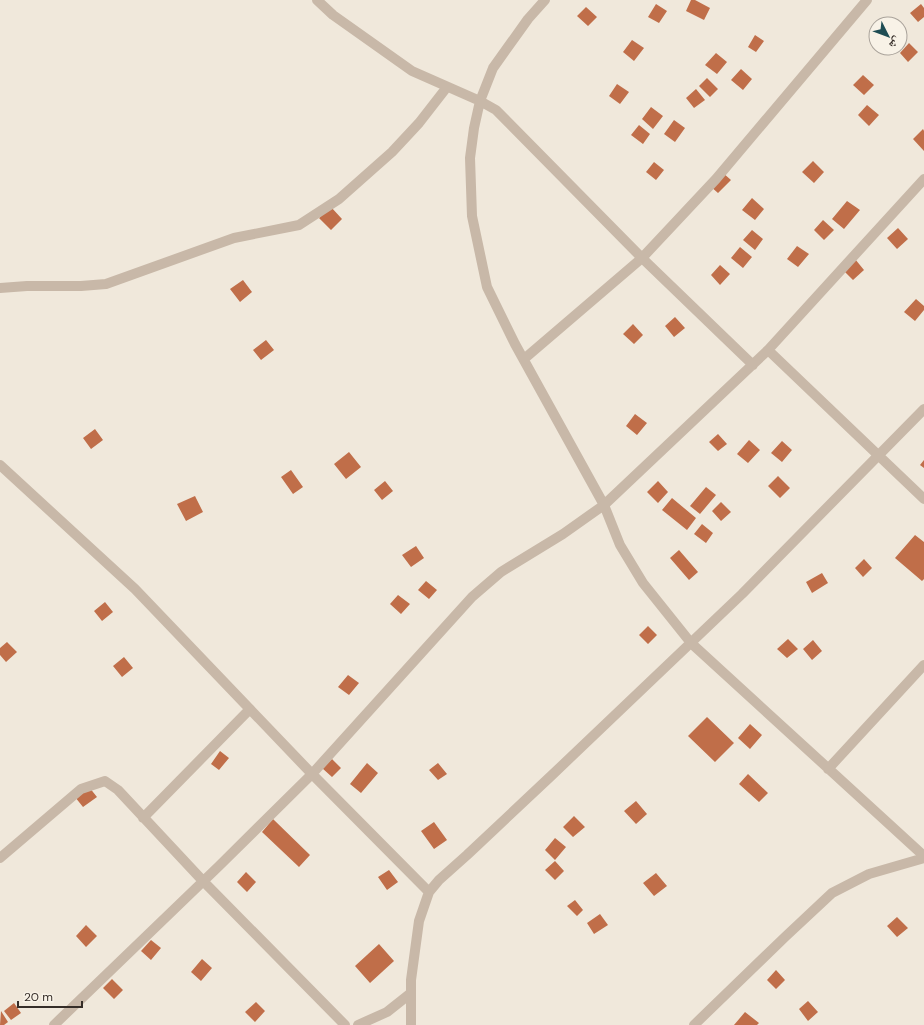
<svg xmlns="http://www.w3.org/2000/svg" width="924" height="1025" font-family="'DM Sans','Noto Naskh Arabic',sans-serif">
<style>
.building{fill:#c06e49}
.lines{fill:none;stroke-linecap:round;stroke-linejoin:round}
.street{stroke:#c8b8a8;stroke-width:10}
</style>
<rect width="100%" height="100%" fill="#f0e8db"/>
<!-- building -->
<path class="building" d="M 691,0 L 695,0 L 710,8 L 704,20 L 686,11 Z
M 656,4 L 667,11 L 659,23 L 648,17 Z
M 921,4 L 924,8 L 924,17 L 918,22 L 910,13 Z
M 586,7 L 597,17 L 588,26 L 577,16 Z
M 755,35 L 764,41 L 756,52 L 748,47 Z
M 632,40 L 644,48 L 634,61 L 623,52 Z
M 909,43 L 918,52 L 908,62 L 900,53 Z
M 716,53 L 727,62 L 717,74 L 705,65 Z
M 741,69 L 752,79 L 743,90 L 731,80 Z
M 863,75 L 874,85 L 864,95 L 853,85 Z
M 707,78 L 718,89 L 710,97 L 699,86 Z
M 617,84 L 629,92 L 620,104 L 609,96 Z
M 696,89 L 705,100 L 694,108 L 686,98 Z
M 867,105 L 879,115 L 869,126 L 858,115 Z
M 651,107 L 663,116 L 653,129 L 642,119 Z
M 674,120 L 685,128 L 675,142 L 664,134 Z
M 639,125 L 650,134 L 643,144 L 631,135 Z
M 923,129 L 924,131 L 924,151 L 913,139 Z
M 813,161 L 824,172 L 814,183 L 802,172 Z
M 654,162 L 664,170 L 656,180 L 646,172 Z
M 723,173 L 731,180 L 718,193 L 710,186 Z
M 752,198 L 764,209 L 755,220 L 742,210 Z
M 847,201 L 860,210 L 844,229 L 832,219 Z
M 331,207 L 342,219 L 331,230 L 319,218 Z
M 823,220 L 834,230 L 824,240 L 814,230 Z
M 898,228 L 908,239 L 897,249 L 887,238 Z
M 752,230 L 763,239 L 755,250 L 743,240 Z
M 797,246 L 809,254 L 798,267 L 787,259 Z
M 740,247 L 752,257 L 743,268 L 731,258 Z
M 855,259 L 864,270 L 853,280 L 843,270 Z
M 720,265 L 730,274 L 720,285 L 711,275 Z
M 243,280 L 252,292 L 240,302 L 230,289 Z
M 916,299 L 924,306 L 924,310 L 915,321 L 904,312 Z
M 675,317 L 685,328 L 674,337 L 665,326 Z
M 633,324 L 643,335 L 634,344 L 623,334 Z
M 266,340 L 274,350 L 261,360 L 253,350 Z
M 635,414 L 647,423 L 637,435 L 626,426 Z
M 95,429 L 103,440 L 91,449 L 83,438 Z
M 718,434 L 727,444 L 718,451 L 709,442 Z
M 749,440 L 760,450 L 748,463 L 737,454 Z
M 782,441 L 792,450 L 782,462 L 771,453 Z
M 349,452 L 361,467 L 346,479 L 334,464 Z
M 924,460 L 924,468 L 920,465 Z
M 291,470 L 303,487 L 293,494 L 281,477 Z
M 778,476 L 790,488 L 780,498 L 768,486 Z
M 385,481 L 393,491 L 382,500 L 374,490 Z
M 658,481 L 668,492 L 658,503 L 647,492 Z
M 706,487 L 716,495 L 700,514 L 690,506 Z
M 195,496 L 203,512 L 186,521 L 177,504 Z
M 672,498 L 696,518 L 687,530 L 662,510 Z
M 721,502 L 731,512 L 721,521 L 712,511 Z
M 702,524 L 713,533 L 706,543 L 694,534 Z
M 915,535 L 924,542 L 924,579 L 922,581 L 895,558 Z
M 416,546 L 424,558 L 411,567 L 402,555 Z
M 679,550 L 698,572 L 689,580 L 670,558 Z
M 864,559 L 872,568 L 863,577 L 855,568 Z
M 822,573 L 828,583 L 812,593 L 806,582 Z
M 426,581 L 437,590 L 429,599 L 418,590 Z
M 398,595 L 410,604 L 401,614 L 390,604 Z
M 105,602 L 113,612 L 102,621 L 94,611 Z
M 648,626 L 657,635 L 648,644 L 639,635 Z
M 788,639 L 798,649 L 787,658 L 777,649 Z
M 813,640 L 822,651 L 812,660 L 803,649 Z
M 7,642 L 17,652 L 6,662 L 0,655 L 0,648 Z
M 124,657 L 133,668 L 122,677 L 113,666 Z
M 348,675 L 359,683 L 349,695 L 338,687 Z
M 707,717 L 734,743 L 715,762 L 688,736 Z
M 750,724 L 762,735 L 750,749 L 738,738 Z
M 220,751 L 229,758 L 219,770 L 211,764 Z
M 332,759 L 341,768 L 332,777 L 322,768 Z
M 367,763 L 378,773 L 361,793 L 350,784 Z
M 438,763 L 447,774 L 438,780 L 429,770 Z
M 748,774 L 768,793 L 759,802 L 739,784 Z
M 89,787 L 97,797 L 83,807 L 75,797 Z
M 636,801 L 647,814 L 636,824 L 624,811 Z
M 574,816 L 585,827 L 573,837 L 563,827 Z
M 273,819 L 310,855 L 299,867 L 262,832 Z
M 434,822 L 447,840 L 434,849 L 421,831 Z
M 555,838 L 566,847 L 555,860 L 545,850 Z
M 555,861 L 564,871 L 555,880 L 545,870 Z
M 389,870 L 398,882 L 387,890 L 378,877 Z
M 246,872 L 256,882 L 247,892 L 237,882 Z
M 656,873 L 667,886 L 654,896 L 643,883 Z
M 575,900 L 583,910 L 577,916 L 567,906 Z
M 600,914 L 608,925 L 594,934 L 587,923 Z
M 897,917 L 908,928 L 897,937 L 887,926 Z
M 86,925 L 97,936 L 86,947 L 76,936 Z
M 151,940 L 161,948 L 151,960 L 141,951 Z
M 379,944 L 394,961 L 370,983 L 355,966 Z
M 202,959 L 212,968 L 201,981 L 191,972 Z
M 776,970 L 785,980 L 776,989 L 767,980 Z
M 112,979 L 123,990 L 114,999 L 103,988 Z
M 808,1001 L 818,1012 L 808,1021 L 799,1009 Z
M 256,1002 L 265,1011 L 255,1022 L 245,1012 Z
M 14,1003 L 21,1013 L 11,1020 L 4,1011 Z
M 1,1011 L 8,1022 L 4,1025 L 0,1025 Z
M 745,1012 L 759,1023 L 757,1025 L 734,1025 Z"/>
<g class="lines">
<!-- street -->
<path class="street" d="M 317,0 L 333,15 L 412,71 L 480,101 L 496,110 L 642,258 L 753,365
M 545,0 L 528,19 L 493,68 L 480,101 L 474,128 L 470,158 L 472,216 L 487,287 L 515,344 L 604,505 L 620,545 L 643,583 L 691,643 L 924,856
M 0,288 L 27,286 L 81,286 L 106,284 L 234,238 L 299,225 L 339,199 L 392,152 L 419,123 L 447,87
M 768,350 L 924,499
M 524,359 L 642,258 L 716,179 L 867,0
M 0,465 L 135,589 L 312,774 L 429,892
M 828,769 L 924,665
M 143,818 L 250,709
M 0,858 L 81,789 L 105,781 L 118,790 L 203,881 L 345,1025
M 54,1025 L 219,866 L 312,774 L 472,597 L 501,572 L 563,534 L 604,505 L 768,350 L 924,179
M 358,1025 L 387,1012 L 411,993
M 411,1025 L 411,980 L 419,921 L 429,892 L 439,880 L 467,855 L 551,776 L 742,594 L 924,409
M 694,1025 L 785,937 L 832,893 L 869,874 L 924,858"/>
</g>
<!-- north arrow -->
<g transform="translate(888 36) rotate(132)"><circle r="19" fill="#f8f2e7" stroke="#aaa39b"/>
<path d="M0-3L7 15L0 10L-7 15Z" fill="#1f4d54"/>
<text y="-6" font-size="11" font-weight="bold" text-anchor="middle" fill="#352d28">ش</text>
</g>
<!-- scale -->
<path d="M18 1001v6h64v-6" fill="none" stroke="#352d28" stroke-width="2"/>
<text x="24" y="1001" font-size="12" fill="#352d28" stroke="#f8f2e7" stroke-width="3" paint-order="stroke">20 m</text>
</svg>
